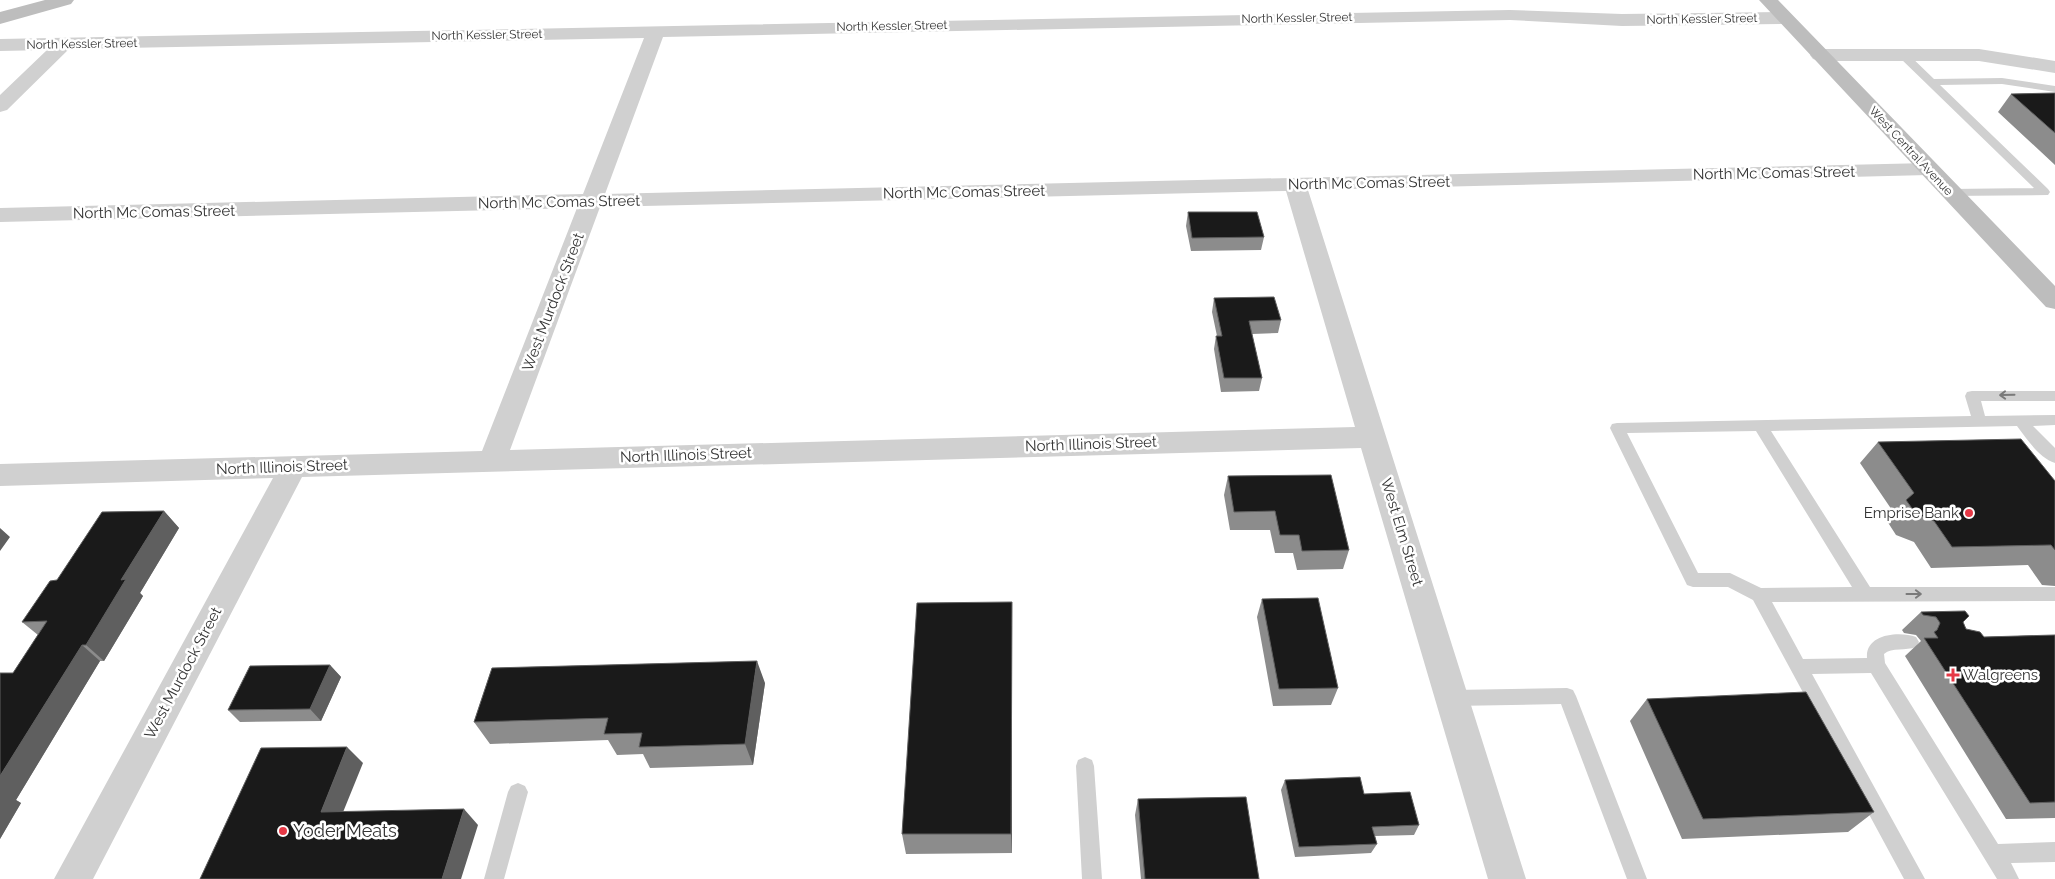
<svg xmlns="http://www.w3.org/2000/svg" width="2055" height="879" font-family="Raleway,sans-serif">
<style>
.lines{fill:none;stroke-linecap:round;stroke-linejoin:round}
.lane{fill:#d0d0d0;fill-rule:evenodd}
.street{fill:#d0d0d0;fill-rule:evenodd}
.secondary{fill:#bdbdbd;fill-rule:evenodd}
.wall{fill:#8c8c8c}
.shaded-wall{fill:#5f5f5f}
.building{fill:#1a1a1a;stroke:#5f5f5f}
.oneway{stroke:#7a7a7a}
.poi-dot{fill:#e63946;stroke:#fff;stroke-width:2}
.labels{text-anchor:middle;stroke-width:5;stroke-linejoin:round;paint-order:stroke}
.far-street-label{font-size:12px;fill:#333;stroke:#fff}
.street-label{font-size:15px;fill:#333;stroke:#fff}
.poi-label{font-size:15px;fill:#333;stroke:#fff;text-anchor:end}
.near-poi-label{font-size:18px;fill:#333;stroke:#fff;text-anchor:start}
</style>
<rect width="100%" height="100%" fill="#fff"/>
<g class="lines">
<!-- lane -->
<path class="lane" d="M 1902,51 L 1906,52 L 1934,79 L 2002,78 L 2055,86 L 2055,92 L 2002,84 L 1940,85 L 2048,189 L 2050,192 L 2048,195 L 1947,196 L 1945,193 L 1947,190 L 1951,189 L 2034,188 L 1898,56 L 1897,54 L 1898,52 Z
M 1972,391 L 2055,391 L 2055,401 L 1981,401 L 1985,416 L 2055,415 L 2055,425 L 2033,426 L 2055,448 L 2055,463 C 2039,458 2027,439 2017,426 L 1771,431 L 1870,587 L 2055,587 L 2055,601 L 1772,602 L 1803,659 L 1867,658 C 1865,634 1899,631 1916,637 L 1919,642 L 1916,647 C 1906,651 1892,647 1884,654 L 1885,663 L 1998,844 L 2055,842 L 2055,862 L 2011,863 L 2019,879 L 1997,879 L 1871,673 L 1812,674 L 1925,879 L 1904,879 L 1753,600 L 1728,587 L 1693,587 L 1687,585 L 1610,428 L 1612,424 L 1617,423 L 1971,416 L 1965,396 L 1967,392 ZM 1756,431 L 1852,587 L 1761,588 L 1730,573 L 1698,573 L 1627,433 Z
M 1567,688 L 1573,690 L 1576,696 L 1647,879 L 1627,879 L 1561,704 L 1453,706 L 1447,704 L 1444,698 L 1447,692 L 1453,690 Z
M 1085,757 L 1092,760 L 1094,766 L 1102,879 L 1082,879 L 1076,766 L 1078,760 Z
M 518,783 L 525,786 L 528,792 L 504,879 L 484,879 L 508,792 L 511,786 Z"/>
<!-- street -->
<path class="street" d="M 1510,10 L 1622,14 L 1784,12 L 1790,14 L 1793,18 L 1790,22 L 1784,24 L 1622,26 L 1510,20 L 663,37 L 605,194 L 1928,163 L 1936,164 L 1939,169 L 1936,174 L 1928,175 L 1308,190 L 1526,879 L 1488,879 L 1361,448 L 302,477 L 93,879 L 54,879 L 273,478 L 0,486 L 0,464 L 482,451 L 577,208 L 0,222 L 0,208 L 583,194 L 644,38 L 69,49 L 7,110 L 0,112 L 0,95 L 47,50 L 0,51 L 0,39 ZM 1286,191 L 1355,427 L 510,450 L 600,207 Z
M 1820,49 L 1979,49 L 2055,61 L 2055,73 L 1979,61 L 1820,61 L 1813,59 L 1810,55 L 1813,51 Z"/>
<!-- secondary -->
<path class="secondary" d="M 45,0 L 74,0 L 71,4 L 0,24 L 0,12 Z
M 1759,0 L 1778,0 L 2055,286 L 2055,309 L 2046,307 Z"/>
</g>
<!-- wall -->
<path class="wall" d="M 2055,93 L 2055,165 L 1998,112 L 2011,94 Z
M 1188,212 L 1264,237 L 1261,250 L 1191,251 L 1186,226 Z
M 1214,298 L 1281,320 L 1278,333 L 1252,334 L 1262,378 L 1259,391 L 1221,392 L 1214,349 L 1216,336 L 1217,336 L 1212,312 Z
M 1878,442 L 2055,481 L 2055,586 L 2042,585 L 2028,565 L 1931,568 L 1914,542 L 1896,535 L 1887,521 L 1894,513 L 1860,463 Z
M 1228,476 L 1349,550 L 1343,569 L 1297,570 L 1293,553 L 1275,553 L 1270,530 L 1230,530 L 1224,495 Z
M 164,511 L 179,528 L 140,593 L 143,596 L 104,661 L 100,661 L 16,800 L 21,803 L 0,839 L 13,673 L 38,635 L 22,622 L 57,580 Z
M 1262,599 L 1338,688 L 1331,705 L 1273,706 L 1257,617 Z
M 1921,612 L 1963,622 L 1966,629 L 1984,637 L 2055,635 L 2055,818 L 2006,819 L 1905,656 L 1921,641 L 1916,635 L 1904,633 L 1902,630 Z
M 1012,625 L 1012,853 L 906,854 L 902,834 Z
M 330,665 L 341,677 L 321,721 L 240,722 L 228,710 Z
M 765,683 L 753,765 L 650,768 L 643,754 L 617,755 L 608,740 L 490,744 L 474,722 Z
M 1647,699 L 1874,812 L 1848,832 L 1682,839 L 1630,721 Z
M 1285,780 L 1364,794 L 1419,825 L 1414,835 L 1375,836 L 1377,844 L 1371,853 L 1295,857 L 1281,790 Z
M 1138,799 L 1259,879 L 1141,879 L 1135,815 Z"/>
<!-- shaded-wall -->
<path class="shaded-wall" d="M 164,511 L 179,528 L 140,593 L 143,596 L 104,661 L 86,645 L 121,580 Z
M 0,528 L 10,537 L 0,551 Z
M 1012,602 L 1012,853 L 1011,834 Z
M 82,645 L 100,661 L 16,800 L 21,803 L 0,839 L 0,776 Z
M 757,661 L 765,683 L 753,765 L 745,744 Z
M 330,665 L 341,677 L 321,721 L 310,709 Z
M 347,747 L 363,763 L 337,827 L 321,812 Z
M 464,809 L 478,825 L 461,879 L 442,879 Z"/>
<!-- building -->
<path class="building" d="M 2055,93 L 2055,133 L 2011,94 Z
M 1188,212 L 1257,212 L 1264,237 L 1192,238 Z
M 1274,297 L 1281,320 L 1249,321 L 1262,378 L 1224,378 L 1216,336 L 1222,336 L 1214,298 Z
M 2021,439 L 2055,481 L 2055,550 L 2051,545 L 1952,547 L 1934,521 L 1916,514 L 1906,500 L 1914,493 L 1878,442 Z
M 1331,475 L 1349,550 L 1302,551 L 1299,535 L 1280,535 L 1275,511 L 1234,512 L 1228,476 Z
M 164,511 L 121,580 L 126,579 L 86,645 L 82,645 L 0,776 L 0,673 L 13,673 L 47,621 L 22,622 L 50,581 L 57,580 L 102,512 Z
M 1318,598 L 1338,688 L 1279,689 L 1262,599 Z
M 1012,602 L 1011,834 L 902,834 L 917,603 Z
M 1965,611 L 1969,616 L 1963,622 L 1966,629 L 1980,632 L 1984,637 L 2055,635 L 2055,802 L 2030,803 L 1924,638 L 1938,638 L 1934,632 L 1937,630 L 1940,623 L 1936,617 L 1923,615 L 1921,612 Z
M 757,661 L 745,744 L 639,747 L 642,733 L 604,734 L 608,718 L 474,722 L 492,668 Z
M 330,665 L 310,709 L 228,710 L 250,666 Z
M 1806,692 L 1874,812 L 1703,819 L 1647,699 Z
M 347,747 L 321,812 L 464,809 L 442,879 L 200,879 L 261,748 Z
M 1360,777 L 1364,794 L 1410,792 L 1419,825 L 1372,827 L 1377,844 L 1299,847 L 1285,780 Z
M 1246,797 L 1259,879 L 1145,879 L 1138,799 Z"/>
<!-- one-way arrows -->
<defs><path id="oneway-shaft" d="M-6 0H5M1.5-3L5.5 0L1.5 3" fill="none" stroke-width="1.6" stroke-linecap="round" stroke-linejoin="round" transform="scale(1.25)"/></defs>
<g class="oneway">
<use href="#oneway-shaft" transform="translate(2007 395) rotate(179)"/>
<use href="#oneway-shaft" transform="translate(1914 594)"/>
</g>
<!-- markers -->
<g class="poi-dot">
<circle cx="1969" cy="513" r="5"/>
<path d="M1950.5 667.5h5v5h5v5h-5v5h-5v-5h-5v-5h5z"/>
<circle cx="283" cy="831" r="5"/>
</g>
<g class="labels">
<!-- far-street labels -->
<g class="far-street-label">
<text transform="translate(1297 18) rotate(-1)" y="4">North Kessler Street</text>
<text transform="translate(1702 19) rotate(-1)" y="4">North Kessler Street</text>
<text transform="translate(892 26) rotate(-1)" y="4">North Kessler Street</text>
<text transform="translate(487 35) rotate(-1)" y="4">North Kessler Street</text>
<text transform="translate(82 44) rotate(-1)" y="4">North Kessler Street</text>
<text transform="translate(1911 151) rotate(47)" y="4">West Central Avenue</text>
</g>
<!-- street labels -->
<g class="street-label">
<text transform="translate(1774 173) rotate(-1)" y="5">North Mc Comas Street</text>
<text transform="translate(1369 183) rotate(-1)" y="5">North Mc Comas Street</text>
<text transform="translate(964 192) rotate(-1)" y="5">North Mc Comas Street</text>
<text transform="translate(559 202) rotate(-1)" y="5">North Mc Comas Street</text>
<text transform="translate(154 212) rotate(-1)" y="5">North Mc Comas Street</text>
<text transform="translate(553 302) rotate(-69)" y="5">West Murdock Street</text>
<text transform="translate(1091 444) rotate(-2)" y="5">North Illinois Street</text>
<text transform="translate(686 455) rotate(-2)" y="5">North Illinois Street</text>
<text transform="translate(282 467) rotate(-2)" y="5">North Illinois Street</text>
<text transform="translate(1402 532) rotate(73)" y="5">West Elm Street</text>
<text transform="translate(183 673) rotate(-62)" y="5">West Murdock Street</text>
</g>
<!-- poi labels -->
<g class="poi-label">
<text x="1959" y="518">Emprise Bank</text>
<text x="1963" y="680" text-anchor="start">Walgreens</text>
</g>
<!-- near-poi labels -->
<g class="near-poi-label">
<text x="293" y="837">Yoder Meats</text>
</g>
</g>
</svg>
